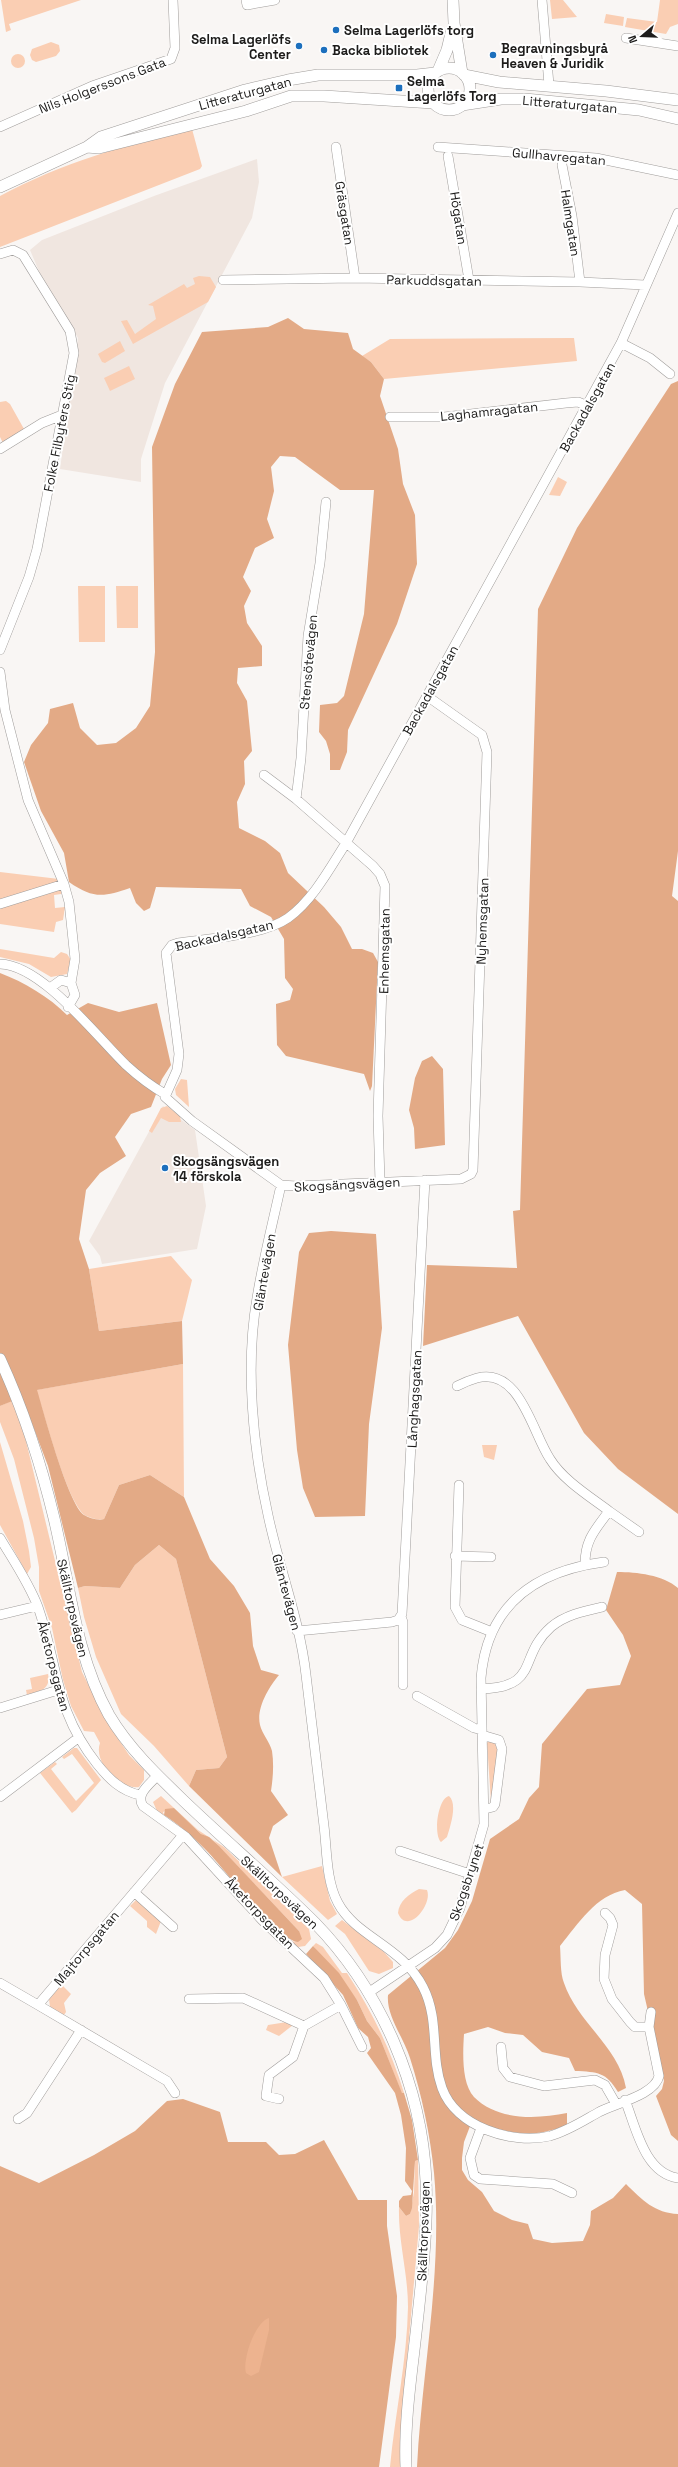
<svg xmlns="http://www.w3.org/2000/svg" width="678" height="2467" font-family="'Space Grotesk',sans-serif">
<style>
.built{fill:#f0e6e0}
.green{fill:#faceb3}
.forest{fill:#e3aa86}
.water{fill:#edb38f}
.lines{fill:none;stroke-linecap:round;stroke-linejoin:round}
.minor-casing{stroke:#a09d9b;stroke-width:10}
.tertiary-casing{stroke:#a09d9b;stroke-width:12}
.minor{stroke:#fff;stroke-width:9}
.tertiary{stroke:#fff;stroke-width:11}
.poi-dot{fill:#1c6fbd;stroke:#fff;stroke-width:1.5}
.labels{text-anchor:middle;stroke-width:4;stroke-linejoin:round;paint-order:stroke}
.poi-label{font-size:13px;font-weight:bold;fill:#1d1c1b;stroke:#fff;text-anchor:start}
.street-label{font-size:13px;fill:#1d1c1b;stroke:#fff}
</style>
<rect width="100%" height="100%" fill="#f9f6f4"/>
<!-- built -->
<path class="built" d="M 257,159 L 259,182 L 252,218 L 165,383 L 141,459 L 141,482 L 60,469 L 78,338 L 41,276 L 30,250 L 42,240 L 154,196 Z
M 163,1106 L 195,1130 L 206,1206 L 197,1249 L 102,1264 L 100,1256 L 89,1241 Z"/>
<!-- green -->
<path class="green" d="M 1,0 L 81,0 L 9,24 L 11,30 L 6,32 Z
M 550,0 L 563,0 L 577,17 L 552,19 Z
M 660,0 L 678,0 L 678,24 L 670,27 L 666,34 L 625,27 L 627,18 L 657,22 Z
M 606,14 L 624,17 L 623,26 L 604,23 Z
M 51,42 L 59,45 L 60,51 L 56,56 L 36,62 L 32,60 L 30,55 L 32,49 Z
M11 61a7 7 0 1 1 14 0a7 7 0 1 1-14 0Z
M 192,129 L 202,166 L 200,169 L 0,247 L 0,196 C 62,163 124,145 192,129 Z
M 199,276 L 210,277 L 216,287 L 208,302 L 133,344 L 121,321 L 127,320 L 135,334 L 156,319 L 153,306 L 148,305 L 184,284 L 187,288 L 195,284 L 193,278 Z
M 574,338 L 577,361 L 384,379 L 371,362 L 362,356 L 390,339 Z
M 120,341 L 125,351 L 105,363 L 102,362 L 98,354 Z
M 129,366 L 135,379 L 110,391 L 104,378 Z
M 6,401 L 10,404 L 24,429 L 3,443 L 0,437 L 0,402 Z
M 558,477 L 567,482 L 560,496 L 549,495 Z
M 78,586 L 105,586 L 105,642 L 79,642 Z
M 116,586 L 138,586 L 138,628 L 117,628 Z
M 0,872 L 59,879 L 63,891 L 61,894 L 54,895 L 55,908 L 65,907 L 63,920 L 56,922 L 54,932 L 0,924 Z
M 0,949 L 54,958 L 61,952 L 67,954 L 71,960 L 67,974 L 51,977 L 29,964 L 0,957 Z
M 181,1079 L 187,1080 L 189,1107 L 176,1095 L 175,1089 Z
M 167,1106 L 180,1116 L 181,1122 L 169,1122 L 161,1118 L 152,1133 L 149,1131 L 161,1108 Z
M 171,1256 L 192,1280 L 182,1321 L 99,1331 L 89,1269 Z
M 183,1364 L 184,1497 L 150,1475 L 119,1485 L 104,1519 C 99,1521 86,1517 82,1513 C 63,1489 47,1421 36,1390 Z
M 13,1400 L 24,1433 L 82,1672 L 107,1722 L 129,1755 L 144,1770 L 144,1780 L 139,1787 C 119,1790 93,1762 100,1743 L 94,1732 L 84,1731 L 71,1706 L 63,1680 L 52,1628 L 39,1591 L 39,1567 L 34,1538 L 14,1459 L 0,1422 L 0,1406 Z
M 0,1442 L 23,1521 L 29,1551 L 31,1567 L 27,1574 L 0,1525 Z
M 482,1445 L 497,1445 L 494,1460 L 484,1457 Z
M 159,1545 L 176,1559 L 227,1757 L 219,1768 L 196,1770 L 189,1786 L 154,1746 L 121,1714 L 96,1657 L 84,1617 L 78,1588 L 85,1586 L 120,1588 L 135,1565 Z
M 48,1674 C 51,1690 40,1691 27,1695 L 26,1690 L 32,1689 L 30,1678 Z
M 489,1740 L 498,1742 L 494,1801 L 491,1802 L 487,1743 Z
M 74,1748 L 77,1748 L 101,1780 L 76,1810 L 72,1813 L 40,1773 L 55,1762 L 57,1764 L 51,1769 L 76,1801 L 94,1783 L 72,1754 L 64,1759 L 62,1757 Z
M 161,1796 L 198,1830 L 224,1847 L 309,1929 L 311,1939 L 305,1946 L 298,1947 L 290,1941 L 298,1942 L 299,1931 L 213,1840 L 201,1834 L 174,1808 L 163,1812 L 164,1815 L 157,1811 L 153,1802 Z
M 449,1796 C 458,1804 450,1827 447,1837 L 441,1842 C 433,1834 438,1798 449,1796 Z
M 322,1866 L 330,1901 L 337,1914 L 328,1920 L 282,1877 Z
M 419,1889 L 427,1890 C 433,1905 407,1936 398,1913 C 399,1901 409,1894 419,1889 Z
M 137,1899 L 161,1921 L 156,1934 L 147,1927 L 147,1921 L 130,1906 Z
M 342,1920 L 384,1952 L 393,1962 L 393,1968 L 379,1974 L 369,1971 L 345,1934 L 335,1926 Z
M 316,1943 L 323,1947 L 342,1973 L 347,1973 C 372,2011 391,2050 404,2093 L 402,2094 L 380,2038 L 367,2021 L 357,2000 L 313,1946 Z
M 61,1984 L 71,1994 L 64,2003 L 66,2012 L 64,2015 L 50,2007 L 49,1999 Z
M 287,2022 L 293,2025 L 279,2036 L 266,2030 L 268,2025 Z
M 418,2160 L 419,2226 L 400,2439 L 400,2467 L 390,2467 C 395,2414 407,2360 408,2307 C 408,2273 398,2241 399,2207 L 406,2216 L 410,2214 L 414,2192 L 415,2161 Z"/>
<!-- forest -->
<path class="forest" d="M 288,318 L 304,329 L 348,333 L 353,349 L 371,362 L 384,379 L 380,396 L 398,449 L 403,484 L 415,515 L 417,564 L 397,624 L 348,730 L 347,752 L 340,770 L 330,770 L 330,754 L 326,741 L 319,732 L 320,705 L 337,703 L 344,696 L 364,614 L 374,490 L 340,490 L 295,457 L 280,456 L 271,467 L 274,491 L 267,519 L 274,538 L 255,548 L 243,577 L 251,591 L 244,606 L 247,623 L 262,646 L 262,666 L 238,668 L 237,683 L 247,701 L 252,751 L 244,761 L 245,784 L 237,802 L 239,828 L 265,841 L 280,853 L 288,873 L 324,907 L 341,927 L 352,949 L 362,949 L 373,953 L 378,962 L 372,1086 L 370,1091 L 364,1074 L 286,1056 L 277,1045 L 276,1004 L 290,1000 L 293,989 L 285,978 L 284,939 L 271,917 L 250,906 L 241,889 L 156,887 L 150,908 L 144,911 L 136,903 L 130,888 C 104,897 93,899 69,882 L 64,853 L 41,811 L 24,762 L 31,745 L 48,723 L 50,709 L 73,703 L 80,728 L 97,745 L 116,743 L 136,728 L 150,706 L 155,652 L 152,447 L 175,384 L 202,332 L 268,327 Z
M 678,381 L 678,851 L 672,896 L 678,901 L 678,1514 L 618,1469 L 584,1433 L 518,1316 L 423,1346 L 427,1265 L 517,1268 L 513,1211 L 520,1210 L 538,609 L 577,528 L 671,384 Z
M 0,973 C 24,982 49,997 67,1015 L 88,1003 L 119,1012 L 157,1003 L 171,1065 L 162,1079 L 151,1107 L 131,1114 L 115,1137 L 126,1156 L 100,1173 L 86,1190 L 79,1239 L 89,1269 L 99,1331 L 182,1321 L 183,1364 L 37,1390 C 44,1413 68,1504 84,1515 C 89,1518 99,1521 104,1519 L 119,1485 L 150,1475 L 184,1497 L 210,1559 L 234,1586 L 250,1613 L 253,1646 L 261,1670 L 279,1675 C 269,1687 256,1708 260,1725 C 262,1734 270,1742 272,1751 C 274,1764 273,1778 271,1791 L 288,1815 L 273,1826 L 269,1838 L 282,1877 L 189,1786 L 196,1770 L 219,1768 L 227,1757 L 176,1559 L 159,1545 L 135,1565 L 120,1588 L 85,1586 L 78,1588 L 48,1466 L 22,1397 L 0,1406 Z
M 432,1056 L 443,1069 L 445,1145 L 415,1149 L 414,1128 L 409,1110 L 415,1078 L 422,1061 Z
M 331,1231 L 376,1234 L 382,1328 L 369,1424 L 365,1516 L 315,1517 L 303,1488 L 297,1450 L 288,1345 L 299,1252 L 309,1233 Z
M 617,1572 C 637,1572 663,1575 678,1588 L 678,2141 L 671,2135 L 656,2096 L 662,2089 L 664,2081 L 644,1994 L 642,1904 L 625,1890 C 596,1895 578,1924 560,1946 C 561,1958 560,1973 564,1983 C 577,2022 619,2047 626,2088 L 618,2092 C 606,2072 598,2072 575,2071 L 569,2058 L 542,2052 L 523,2035 L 505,2033 L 488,2027 L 464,2034 C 463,2051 461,2083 474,2097 C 498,2121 537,2119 567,2113 L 567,2125 C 529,2140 510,2133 472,2121 L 464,2142 L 462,2158 L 462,2170 L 468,2180 L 482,2192 L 494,2211 L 512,2220 L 528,2224 L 533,2239 L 552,2243 L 583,2241 L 590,2225 L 591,2211 L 613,2198 L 626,2184 C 642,2200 655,2213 678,2214 L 678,2467 L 417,2467 C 422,2369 443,2272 434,2173 C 430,2134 422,2096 410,2058 C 404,2038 386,2016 388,1995 L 445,1948 L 458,1930 L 472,1901 L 490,1839 L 519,1819 L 529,1798 L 539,1787 L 542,1744 L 587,1689 L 620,1685 L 631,1656 L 623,1635 L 606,1610 Z
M 174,1808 L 201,1834 L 209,1837 L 219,1846 L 299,1931 L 302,1939 L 298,1942 C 275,1939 224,1867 204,1848 C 192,1836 178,1824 164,1815 L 165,1809 Z
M 313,1946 L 339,1973 L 357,2000 L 367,2021 L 380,2038 L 402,2093 L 404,2093 L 412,2120 L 418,2160 L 415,2161 L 412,2208 L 410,2214 L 406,2216 L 399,2207 L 399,2201 L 403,2196 L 411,2195 L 412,2191 L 405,2181 L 406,2148 L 401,2115 L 395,2093 L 367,2053 L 371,2048 L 368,2037 L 358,2028 L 343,1995 L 306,1954 Z
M 183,2099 L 220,2112 L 228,2142 L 266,2142 L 279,2155 L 295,2154 L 324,2140 L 358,2200 L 387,2200 L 387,2226 L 397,2296 L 396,2337 L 379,2467 L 0,2467 L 0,2166 L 39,2183 L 94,2155 L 135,2131 L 167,2101 Z"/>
<!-- water -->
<path class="water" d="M 269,2318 L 269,2330 L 259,2372 L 251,2376 L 246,2373 C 242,2360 255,2322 269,2318 Z"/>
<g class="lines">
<!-- minor casing -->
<g class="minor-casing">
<path id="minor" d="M 246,0 L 247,5 L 275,0
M 542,0 L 549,85
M 626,38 L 678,46
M 0,127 L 92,86 L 171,59 L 175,48 L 173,0
M 336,147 L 355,278
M 438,147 L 596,158 L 678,175
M 448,156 L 469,280
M 562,165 L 572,216 L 580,282
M 0,254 L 13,250 L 23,255 L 70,331 L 74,353 L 37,549 L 29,577 L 0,650
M 223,280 L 355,278 L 580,282 L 645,285
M 621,343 L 650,358 L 670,374
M 390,417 L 444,417 L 566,403 L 578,402 L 588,406
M 0,449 L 42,423 L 62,415
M 0,672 L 5,710 L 28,800 L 64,884 L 69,902 L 75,959 L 71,983
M 427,696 L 482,735 L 487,752 L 473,1170 L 471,1174 L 461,1179 L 296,1186 L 281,1185 L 192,1121 L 165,1097 L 177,1070 L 179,1054 L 166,953 L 172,945 L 178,943 C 210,938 262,936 288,918 C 313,900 330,868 346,843 L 621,343 L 678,213
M 264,775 L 296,799 L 373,866 L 380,874 L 385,886 L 378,1116 L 380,1182
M 296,799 L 301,758 L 308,636 L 320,563 L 326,502
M 0,904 L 64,884
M 0,964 C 42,965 96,1036 126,1065 C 138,1076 151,1086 165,1094
M 50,988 L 61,980 L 71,983 L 75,995 L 68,1007
M 281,1185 C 273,1222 263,1260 257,1298 C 245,1366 253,1448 268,1515 C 279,1568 300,1621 306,1675 C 312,1725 318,1775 324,1826 C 327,1850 326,1881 338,1903 C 356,1937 402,1946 423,1987 C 440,2020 430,2055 442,2088 C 456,2127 512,2145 550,2136 C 568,2131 583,2121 599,2112 C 616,2103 655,2095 659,2076 L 649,2027 L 651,2012
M 457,1386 C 463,1383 470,1380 477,1378 C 520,1367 532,1432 550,1459 C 563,1480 589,1496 609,1511 C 595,1530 585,1540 585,1564
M 459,1485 L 455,1607 L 462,1620 L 492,1632
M 609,1511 L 639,1532
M 0,1538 C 13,1560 29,1583 38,1607 C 59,1667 54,1710 97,1764 C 109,1779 121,1791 140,1795
M 455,1556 L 491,1557
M 0,1615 L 37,1606
M 401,1617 L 403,1622 L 403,1685
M 297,1631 L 392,1622 L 398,1620 L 402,1614 L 425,1180
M 481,1689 C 541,1687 517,1657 551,1627 C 565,1615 584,1611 602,1607
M 417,1696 L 474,1728 L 482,1730
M 0,1708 L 58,1690
M 482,1735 L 499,1740 L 502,1749 L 495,1804 L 493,1807 L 485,1809
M 158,1775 C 150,1784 135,1794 143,1806 L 186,1837 L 262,1920 L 324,1978 L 341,2005 L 362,2047
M 0,1797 L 78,1738
M 400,1851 L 470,1874
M 134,1892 L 173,1927
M 605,1913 L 610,1918 L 613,1925 L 605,1955 L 604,1979 L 612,1999 L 630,2022 L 635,2027 L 649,2027
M 0,1983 L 38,2005
M 368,1993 L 435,1948 L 447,1935 L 460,1908 L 484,1824 L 481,1678 C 487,1605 535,1571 604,1562
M 189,1999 L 243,1998 L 304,2026
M 501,2047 L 503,2068 L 510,2077 L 544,2086 L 595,2080 L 605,2085 L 616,2104
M 175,2093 L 167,2081 L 38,2005 L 183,1835
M 279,2099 L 266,2096 L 269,2075 L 293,2057 L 304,2026 L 341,2005
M 625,2100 C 636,2127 644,2173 678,2178
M 18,2119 L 27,2113 L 81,2030
M 481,2128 L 470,2158 L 474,2175 L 480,2179 L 553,2184 L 572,2193"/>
</g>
<!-- tertiary casing -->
<g class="tertiary-casing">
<path id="tertiary" d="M 453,0 L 454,23 L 462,73
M428 89a21 21 0 1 1 42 0a21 21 0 1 1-42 0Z
M 438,71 L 447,50 L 452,29
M 464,75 L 499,82 L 606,91 L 678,100
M 462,105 L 501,99 L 525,99 L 639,110 L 678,119
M 87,147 L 99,148 L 246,111 L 291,96 L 324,96 L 433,103
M 0,187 L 87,147 L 101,137 L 245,90 L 288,80 L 318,75 L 417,75 L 435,73
M 0,1359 C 23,1409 41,1464 54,1518 C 70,1585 75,1654 109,1715 C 129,1749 159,1777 187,1804 C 229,1844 274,1882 315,1923 C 381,1991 422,2086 426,2181 C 428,2229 422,2277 417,2324 C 412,2371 404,2420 406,2467"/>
</g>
<!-- minor -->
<use href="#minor" class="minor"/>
<!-- tertiary -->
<use href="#tertiary" class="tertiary"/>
</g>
<!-- markers -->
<g class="poi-dot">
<circle cx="336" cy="30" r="4"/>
<circle cx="299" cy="46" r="4"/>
<circle cx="324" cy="50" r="4"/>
<circle cx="493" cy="55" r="4"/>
<rect x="395" y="84" width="8" height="8" rx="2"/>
<circle cx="165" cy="1168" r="4"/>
</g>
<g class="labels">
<!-- poi labels -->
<g class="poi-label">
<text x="344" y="35">Selma Lagerlöfs torg</text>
<text x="291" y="44" text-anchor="end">Selma Lagerlöfs<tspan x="291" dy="15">Center</tspan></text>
<text x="501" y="53">Begravningsbyrå<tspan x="501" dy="15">Heaven &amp; Juridik</tspan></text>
<text x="332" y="55">Backa bibliotek</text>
<text x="407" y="86">Selma<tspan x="407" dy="15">Lagerlöfs Torg</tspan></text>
<text x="173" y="1166">Skogsängsvägen<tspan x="173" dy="15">14 förskola</tspan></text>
</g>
<!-- street labels -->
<g class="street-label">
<text transform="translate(102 85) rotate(-21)" y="5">Nils Holgerssons Gata</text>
<text transform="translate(245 93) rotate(-15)" y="5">Litteraturgatan</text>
<text transform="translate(570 104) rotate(5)" y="5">Litteraturgatan</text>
<text transform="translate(559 156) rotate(5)" y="5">Gullhavregatan</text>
<text transform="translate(345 213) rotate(81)" y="5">Gräsgatan</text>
<text transform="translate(459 218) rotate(81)" y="5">Högatan</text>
<text transform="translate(571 223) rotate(81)" y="5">Halmgatan</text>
<text transform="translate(434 280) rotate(1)" y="5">Parkuddsgatan</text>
<text transform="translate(587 407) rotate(-61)" y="5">Backadalsgatan</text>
<text transform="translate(489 411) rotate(-6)" y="5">Laghamragatan</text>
<text transform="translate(59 433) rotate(-79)" y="5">Folke Filbyters Stig</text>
<text transform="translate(308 662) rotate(-85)" y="5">Stensötevägen</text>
<text transform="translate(430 690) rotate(-61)" y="5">Backadalsgatan</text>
<text transform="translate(482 921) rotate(-88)" y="5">Nyhemsgatan</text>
<text transform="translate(224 935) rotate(-13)" y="5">Backadalsgatan</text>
<text transform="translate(384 951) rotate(-89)" y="5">Enhemsgatan</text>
<text transform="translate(347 1184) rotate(-3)" y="5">Skogsängsvägen</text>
<text transform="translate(264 1272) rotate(-80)" y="5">Gläntevägen</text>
<text transform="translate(414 1399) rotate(-87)" y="5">Långhagsgatan</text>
<text transform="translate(287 1592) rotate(75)" y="5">Gläntevägen</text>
<text transform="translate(73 1608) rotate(77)" y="5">Skälltorpsvägen</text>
<text transform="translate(54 1666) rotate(75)" y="5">Åketorpsgatan</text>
<text transform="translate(466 1882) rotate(-71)" y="5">Skogsbrynet</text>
<text transform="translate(280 1892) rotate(43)" y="5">Skälltorpsvägen</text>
<text transform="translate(260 1913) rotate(46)" y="5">Åketorpsgatan</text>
<text transform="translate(86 1948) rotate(-50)" y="5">Majtorpsgatan</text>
<text transform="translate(423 2231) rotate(-88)" y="5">Skälltorpsvägen</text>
</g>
</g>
<!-- north arrow -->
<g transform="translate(642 36) rotate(251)" stroke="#ffffff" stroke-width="3" paint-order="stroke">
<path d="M0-3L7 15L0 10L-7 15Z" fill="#1d1c1b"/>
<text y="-6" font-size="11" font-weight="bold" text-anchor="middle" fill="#1d1c1b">N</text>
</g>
</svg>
